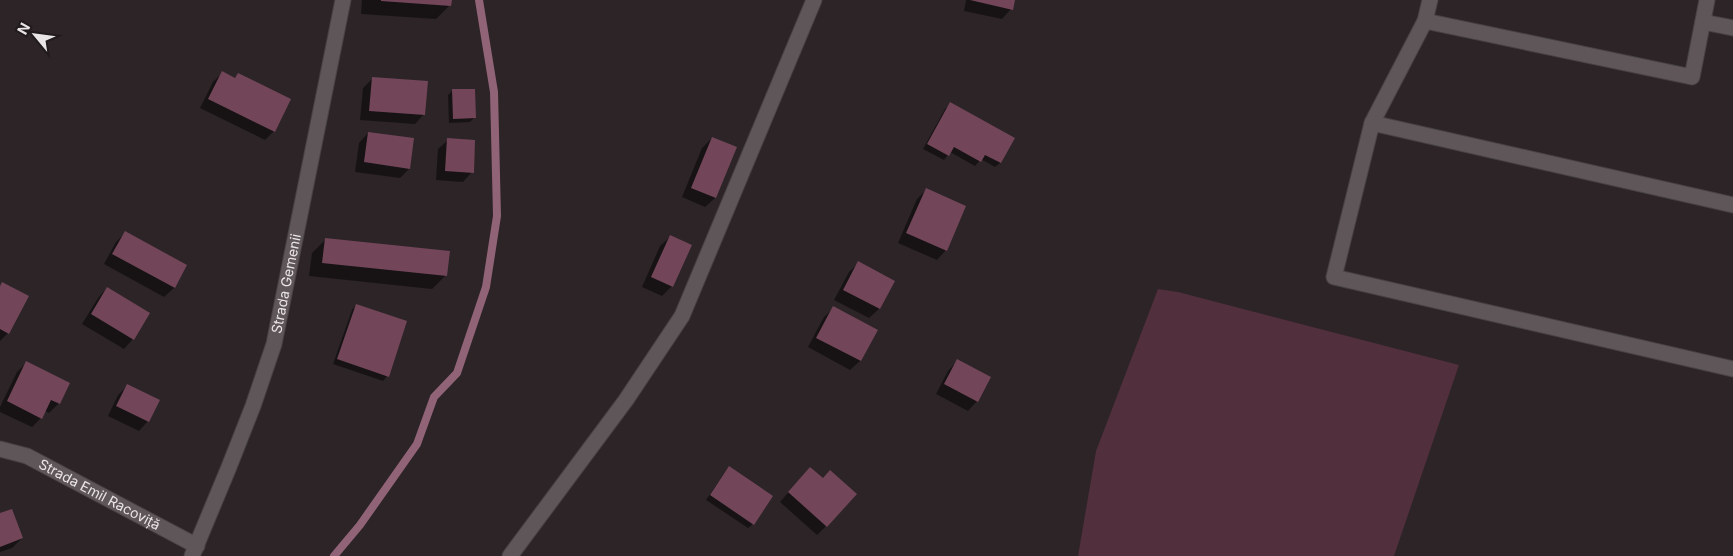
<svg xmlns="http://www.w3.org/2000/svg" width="1733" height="556" font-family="Inter,sans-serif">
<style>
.green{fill:#512f3d}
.shadow{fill:#0007}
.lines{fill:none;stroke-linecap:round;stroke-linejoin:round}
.stream{stroke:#916376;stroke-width:8}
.building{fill:#724658}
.minor-casing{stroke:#474143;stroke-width:17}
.minor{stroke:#5e5659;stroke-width:15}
.labels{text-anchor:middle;stroke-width:4.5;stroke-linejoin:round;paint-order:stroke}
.street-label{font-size:14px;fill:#e9e4e6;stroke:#221b1d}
</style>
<rect width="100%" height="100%" fill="#2c2427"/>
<!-- green -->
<path class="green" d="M 1158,289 L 1178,292 L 1459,365 L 1394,556 L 1078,556 L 1096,451 Z"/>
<!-- shadow -->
<path class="shadow" d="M 362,0 L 450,0 L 450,5 L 436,19 L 361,14 Z
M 966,0 L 1013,0 L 1011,9 L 1002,19 L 964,11 Z
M 222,73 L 234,79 L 238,74 L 274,131 L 265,140 L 200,108 L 213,82 Z
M 373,78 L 424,114 L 415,124 L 360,120 L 363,88 Z
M 453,90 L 474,118 L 470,122 L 449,123 L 448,95 Z
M 950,104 L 1013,138 L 1000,163 L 995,167 L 981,159 L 975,166 L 950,152 L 944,160 L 923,149 L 945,109 Z
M 368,133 L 409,169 L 400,178 L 355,172 L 359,143 Z
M 712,138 L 735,148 L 715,198 L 705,207 L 682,197 L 702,148 Z
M 448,140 L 472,172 L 463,182 L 436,180 L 438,149 Z
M 926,190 L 946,250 L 937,260 L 898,243 L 917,199 Z
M 126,232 L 186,265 L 174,288 L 164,297 L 104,264 L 116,242 Z
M 670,237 L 672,286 L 662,296 L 642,287 L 660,246 Z
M 325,240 L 446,275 L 432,289 L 309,276 L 312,253 Z
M 859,263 L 893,281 L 879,309 L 869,318 L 834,300 L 849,272 Z
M 2,283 L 8,333 L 0,341 L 0,286 Z
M 107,288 L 133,339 L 124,349 L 82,324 L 98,298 Z
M 356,305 L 387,376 L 383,381 L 333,364 L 352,310 Z
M 834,308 L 876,331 L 860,361 L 850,370 L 808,347 L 824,317 Z
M 957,361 L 977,401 L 968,411 L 936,394 L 948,371 Z
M 26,363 L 68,383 L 59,403 L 49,413 L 45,411 L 41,418 L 32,427 L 0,412 L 0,407 L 17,372 Z
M 127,386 L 148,421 L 139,431 L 108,416 L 118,395 Z
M 725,472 L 753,524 L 748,528 L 706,500 Z
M 801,478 L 826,526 L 817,535 L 780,502 Z
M 0,514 L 22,538 L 12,548 L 0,552 Z"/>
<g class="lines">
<!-- stream -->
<path class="stream" d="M 334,556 L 360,525 L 417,444 L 434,397 L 457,373 L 486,287 L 497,216 L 494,92 L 479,0"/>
</g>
<!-- building -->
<path class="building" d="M 381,0 L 452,0 L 451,6 L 381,1 Z
M 970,0 L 1015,0 L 1013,10 Z
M 222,71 L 235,78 L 238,73 L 291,99 L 275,132 L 208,99 Z
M 372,77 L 428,81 L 425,115 L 369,111 Z
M 452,89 L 475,89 L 476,118 L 453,119 Z
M 950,102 L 1015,138 L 1001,163 L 985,155 L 981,162 L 954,147 L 949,156 L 927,144 Z
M 368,132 L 414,138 L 410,169 L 364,162 Z
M 712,137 L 737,147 L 716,198 L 691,188 Z
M 447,138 L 475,140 L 474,173 L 445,171 Z
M 926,188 L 966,206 L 947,251 L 906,233 Z
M 125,231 L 187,265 L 175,288 L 112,254 Z
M 670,235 L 692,245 L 673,287 L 651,277 Z
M 325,238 L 450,251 L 447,276 L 322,263 Z
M 858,261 L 895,281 L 880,309 L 843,290 Z
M 2,282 L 29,296 L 9,334 L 0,329 L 0,286 Z
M 107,287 L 150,313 L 134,340 L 91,314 Z
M 356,304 L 407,321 L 389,377 L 337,359 Z
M 833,306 L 878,330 L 861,361 L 816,338 Z
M 957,359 L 991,377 L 978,402 L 944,384 Z
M 26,361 L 70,383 L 60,404 L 51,400 L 42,419 L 7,401 Z
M 127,384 L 160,400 L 149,422 L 116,406 Z
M 729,466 L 773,496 L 754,525 L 710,495 Z
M 810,467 L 823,478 L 830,470 L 857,494 L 827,527 L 788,492 Z
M 12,509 L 23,538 L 0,547 L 0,513 Z"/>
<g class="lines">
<!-- minor casing -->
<g class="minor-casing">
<g id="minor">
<path d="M 1430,0 L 1425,21 L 1692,77 L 1707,0"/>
<path d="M 1703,22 L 1733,28"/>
<path d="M 1372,123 L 1425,21"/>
<path d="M 1733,205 L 1372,123 L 1334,277 L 1733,369"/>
<path id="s1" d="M 0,449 L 27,456 L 197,546"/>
<path id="s2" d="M 192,556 L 229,467 L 253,406 L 274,344 L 343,0"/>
<path d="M 510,556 L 626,400 L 682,316 L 814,0"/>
</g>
</g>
<!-- minor -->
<use href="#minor" class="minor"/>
</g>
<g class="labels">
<!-- street labels -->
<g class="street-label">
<text dy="5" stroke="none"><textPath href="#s2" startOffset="289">Strada Gemenii</textPath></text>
<text dy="5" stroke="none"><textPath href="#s1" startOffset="110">Strada Emil Racoviță</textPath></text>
</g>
</g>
<!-- north arrow -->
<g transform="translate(35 35) rotate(299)" stroke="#221b1d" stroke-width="4" paint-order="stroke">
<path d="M0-4L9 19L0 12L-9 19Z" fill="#e9e4e6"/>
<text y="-8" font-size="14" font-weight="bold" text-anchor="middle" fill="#e9e4e6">N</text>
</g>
</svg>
